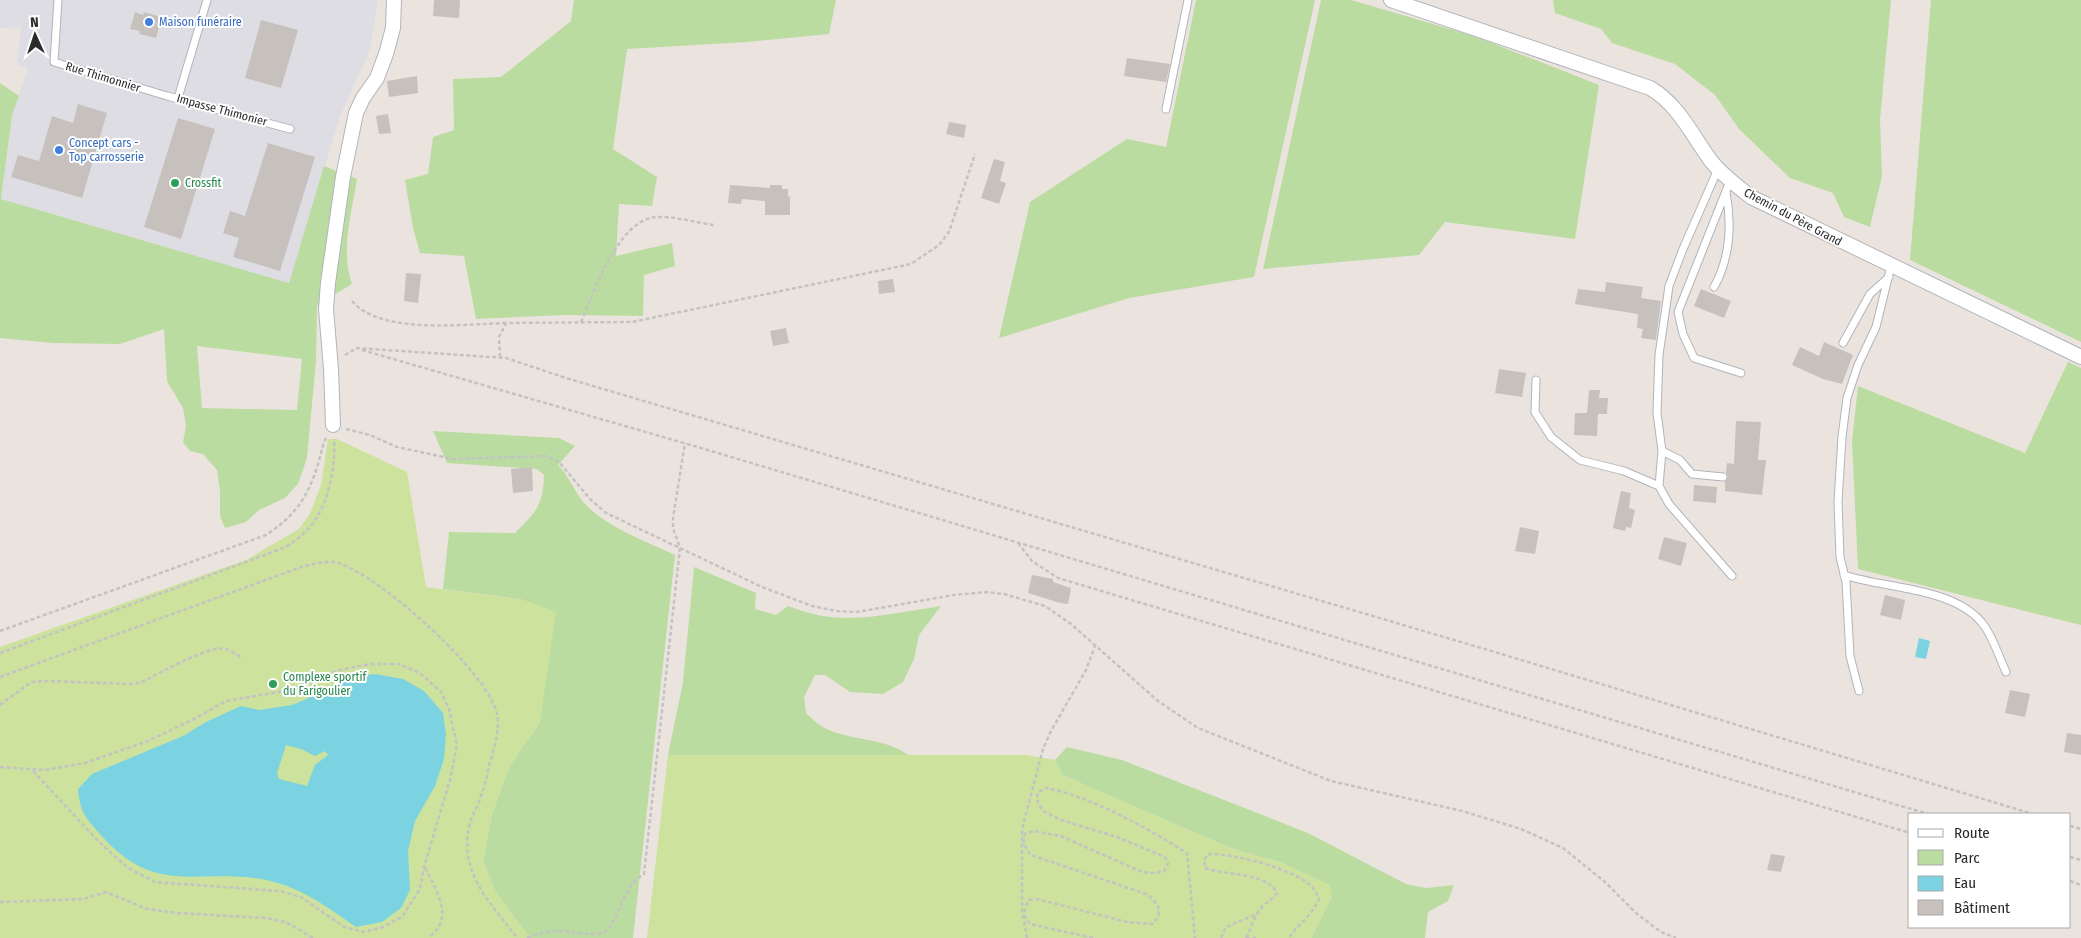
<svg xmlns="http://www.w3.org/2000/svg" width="2081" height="938" font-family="'Fira Sans Condensed',sans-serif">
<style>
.industrial{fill:#dfdde4}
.green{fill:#bbdca0;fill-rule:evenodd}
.pitch{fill:#cce29d}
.water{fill:#7bd3e2;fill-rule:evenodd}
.building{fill:#c6c1bd}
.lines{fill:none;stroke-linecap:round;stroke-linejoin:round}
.service-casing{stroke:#b1b4bc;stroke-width:9}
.minor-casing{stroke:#b1b4bc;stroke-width:16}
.path{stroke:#c3c3c3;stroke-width:2.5;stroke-dasharray:4 2.5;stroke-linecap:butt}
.service{stroke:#fff;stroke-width:7}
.minor{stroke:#fff;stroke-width:14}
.shop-dot{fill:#3f7fe0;stroke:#fff;stroke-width:2}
.leisure-dot{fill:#2e9e5b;stroke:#fff;stroke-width:2}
.labels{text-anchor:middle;stroke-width:4;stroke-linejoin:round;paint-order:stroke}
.shop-label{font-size:12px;fill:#366cbe;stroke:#fff;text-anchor:start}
.street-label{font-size:12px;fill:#2a2a2a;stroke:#fff}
.leisure-label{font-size:12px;fill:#27864d;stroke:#fff;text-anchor:start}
</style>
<rect width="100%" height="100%" fill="#ebe4de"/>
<!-- industrial -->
<path class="industrial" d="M 0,0 L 378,0 L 370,50 L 340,116 L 289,283 L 1,199 L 12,115 L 28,68 L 17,65 L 21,27 L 0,28 Z"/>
<!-- green -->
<path class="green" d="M 574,0 L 836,0 L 829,34 L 747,42 L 627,49 L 613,149 L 657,177 L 652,206 L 619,204 L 616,256 L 672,243 L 675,266 L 644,275 L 643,316 L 566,315 L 476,319 L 464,256 L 420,253 L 413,228 L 405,180 L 428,174 L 433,137 L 454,130 L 453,79 L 501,77 L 571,21 Z
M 1196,0 L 1315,0 L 1254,277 L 1129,298 L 999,338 L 1030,202 L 1127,139 L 1166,147 Z
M 1321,0 L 1351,0 L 1474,36 L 1599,85 L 1575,239 L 1445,222 L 1419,255 L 1263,269 Z
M 1553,0 L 1891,0 L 1880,120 L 1882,176 L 1870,227 L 1844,217 L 1833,193 L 1790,178 L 1739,129 L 1715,95 L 1675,64 L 1612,43 L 1601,29 L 1555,13 Z
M 1931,0 L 2081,0 L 2081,342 L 1910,260 Z
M 0,83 L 19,96 L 12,115 L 1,199 L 289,283 L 324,166 L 357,179 C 352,212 340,251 352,284 L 317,305 L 316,361 L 307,458 L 298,484 L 285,498 L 259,510 L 246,522 L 225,528 L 220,516 L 220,491 L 217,470 L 203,454 L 190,451 L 183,442 L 186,426 L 183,408 L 167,381 L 164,329 L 120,344 L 53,343 L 0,338 ZM 197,346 L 302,359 L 297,410 L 202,408 Z
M 2068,362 L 2081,368 L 2081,625 L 1858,569 L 1852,442 L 1858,386 L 2025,453 Z
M 433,431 L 559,438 L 575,446 L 558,465 C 570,477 575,494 587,506 C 610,529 646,541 675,555 L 633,938 L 530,938 L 496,893 L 483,861 L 492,814 L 509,767 L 540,722 L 524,600 L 443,589 L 449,532 L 515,533 C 536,512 543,506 544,475 L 537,469 L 447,463 Z
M 694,567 L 756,593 L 755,609 L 776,615 L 788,606 C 842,628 885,614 941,606 L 919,635 L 914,659 L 903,682 L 883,694 L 850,692 L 825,675 L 815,675 L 804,697 L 806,713 C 811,717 816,723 821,726 C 848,742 883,736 908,755 L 668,755 L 683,682 Z
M 1067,747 L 1122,760 L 1308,833 L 1406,884 L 1426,888 L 1454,885 L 1448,901 L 1428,912 L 1425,938 L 1311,938 L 1332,896 L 1283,863 L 1230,848 L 1062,775 L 1055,760 Z"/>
<!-- pitch -->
<path class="pitch" d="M 328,439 L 337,439 L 407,472 L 426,587 L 524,600 L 556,612 L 540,722 L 509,767 L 492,814 L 483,861 L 496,893 L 530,938 L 0,938 L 0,647 L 246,560 L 299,529 L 310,514 L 321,485 Z
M 668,755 L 1026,755 L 1055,760 L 1062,775 L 1230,848 L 1283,863 L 1330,885 L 1332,896 L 1311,938 L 647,938 Z"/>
<!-- water -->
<path class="water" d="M 1919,638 L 1930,641 L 1926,659 L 1915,657 Z
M 375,674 L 403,679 L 424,691 L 443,713 L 446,734 L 444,759 L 435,786 L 415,821 L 408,851 L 410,890 L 401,908 L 382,922 L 356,927 C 327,907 301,887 266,880 C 198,867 156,898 101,835 C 86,818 80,813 78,789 L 92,774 L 183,736 L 206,722 L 241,706 L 259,710 L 292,705 L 318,694 L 344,678 ZM 286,745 L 301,749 L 315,756 L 325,751 L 328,755 L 315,765 L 307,786 L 279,779 L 277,773 Z"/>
<!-- building -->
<path class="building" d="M 434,0 L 460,0 L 459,18 L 433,16 Z
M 135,12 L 143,15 L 144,12 L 162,17 L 156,38 L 139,34 L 140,31 L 130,29 Z
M 261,20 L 298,30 L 281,88 L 245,78 Z
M 1127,58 L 1170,64 L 1166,82 L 1124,76 Z
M 417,76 L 418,93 L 389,97 L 387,81 Z
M 78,104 L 107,113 L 82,198 L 11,177 L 18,155 L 39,161 L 52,116 L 73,123 Z
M 388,114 L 391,133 L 379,134 L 376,116 Z
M 178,118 L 215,129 L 181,239 L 144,227 Z
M 949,122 L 966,125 L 964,138 L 946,134 Z
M 268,143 L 315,157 L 280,271 L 233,257 L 239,238 L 223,233 L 230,211 L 245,216 Z
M 994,159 L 1005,162 L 1000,181 L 1006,183 L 999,204 L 981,198 Z
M 730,185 L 770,188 L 770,185 L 782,185 L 782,189 L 788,189 L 788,197 L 790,196 L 790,215 L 765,215 L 765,201 L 742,199 L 741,204 L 728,203 Z
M 406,273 L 421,274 L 418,303 L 404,301 Z
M 893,279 L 895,292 L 879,294 L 878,281 Z
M 1606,282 L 1643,287 L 1641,298 L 1661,301 L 1656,340 L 1641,338 L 1643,329 L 1637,328 L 1638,314 L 1575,304 L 1578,289 L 1605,292 Z
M 1701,289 L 1731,301 L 1724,318 L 1694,306 Z
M 786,328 L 789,343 L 773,346 L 770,331 Z
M 1824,342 L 1853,355 L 1842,384 L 1823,379 L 1792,365 L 1800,347 L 1819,356 Z
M 1499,369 L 1526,373 L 1522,397 L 1495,393 Z
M 1589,390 L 1600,390 L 1599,398 L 1608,398 L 1607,414 L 1598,414 L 1597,436 L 1574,435 L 1575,413 L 1587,413 Z
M 1736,421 L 1761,422 L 1758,460 L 1766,460 L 1762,495 L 1725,491 L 1725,482 L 1728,477 L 1726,473 L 1727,463 L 1734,464 Z
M 532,467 L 533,491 L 513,493 L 511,469 Z
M 1694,485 L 1717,487 L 1716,503 L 1693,501 Z
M 1621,491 L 1631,493 L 1629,508 L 1635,510 L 1631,528 L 1626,527 L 1625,531 L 1613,528 Z
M 1520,527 L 1539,531 L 1535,554 L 1515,551 Z
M 1664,537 L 1687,543 L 1681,566 L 1658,559 Z
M 1032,575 L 1053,579 L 1053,582 L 1071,588 L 1068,604 L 1060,603 L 1028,593 Z
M 1885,595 L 1905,600 L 1901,620 L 1880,615 Z
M 2010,690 L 2030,694 L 2025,717 L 2005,713 Z
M 2067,733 L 2081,735 L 2081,755 L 2064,752 Z
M 1771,854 L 1785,856 L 1781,872 L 1767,870 Z"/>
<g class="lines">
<!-- service casing -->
<g class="service-casing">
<path id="service" d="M 58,0 L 54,62 L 167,96 L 290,129
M 178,98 L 207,0
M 1166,109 L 1188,0
M 1718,169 L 1683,249 L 1669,286 L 1659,355 L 1657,413 L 1662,451 L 1659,486 L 1669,504 L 1732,576
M 1730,181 L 1678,312 L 1683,334 L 1694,358 L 1741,373
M 1714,287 C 1730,259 1732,224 1726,192
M 1843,343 L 1870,294 L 1889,277
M 1536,380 L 1535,412 L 1551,437 L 1580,460 L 1624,471 L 1659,486
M 1662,451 L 1680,460 L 1692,474 L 1723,477
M 1844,575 C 1886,589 1954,587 1983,624 C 1993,637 1999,657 2006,672
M 1859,691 L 1850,656 L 1846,582 L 1840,557 L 1838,502 L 1842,437 L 1847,398 L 1858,365 L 1876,327 L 1891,266"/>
</g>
<!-- minor casing -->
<g class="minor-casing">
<path id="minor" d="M 1391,0 L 1650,88 C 1678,104 1692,135 1711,161 C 1722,175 1737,186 1751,197 L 2081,357
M 333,425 L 331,369 L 326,309 L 328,283 L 343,177 L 356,113 L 363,98 L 377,78 L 386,54 L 393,28 L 394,0"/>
</g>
<!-- path -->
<path class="path" d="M 352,301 C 380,335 466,324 506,323
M 581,322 C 594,292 619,218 657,217 C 674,216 697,223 714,225
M 356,348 L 506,358 L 566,378 L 1488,650 L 2033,814
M 362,350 L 701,448 L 1928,814
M 345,355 L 357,348
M 500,357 L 499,337 L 506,323 L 632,322 L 911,264 L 939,245 L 949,232 L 975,154
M 346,429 L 370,435 L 397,447 L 453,459 L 547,456 L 559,462 L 590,499 L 606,513 L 762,587 L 812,606 L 836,611 L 857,612 L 954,595 L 986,592 L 1004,594 L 1045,606 L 1071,624 L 1158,701 L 1198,728 L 1331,781 L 1462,811 L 1521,829 L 1563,848 L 1605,882 L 1637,914 L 1661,932 L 1676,938
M 1018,543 L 1032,561 L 1058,578 L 1910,833
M 0,631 L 266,535 C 295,516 308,497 318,464 C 321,455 322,446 326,438
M 0,653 L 286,547 C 292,543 297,539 302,535 C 327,514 336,470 334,439
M 0,677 L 304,566 C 315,564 327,560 338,563 C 379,575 488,672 497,714 C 500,732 494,749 489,766 C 487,776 485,786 481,796 C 478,807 471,816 469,827 C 459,875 492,904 517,938
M 0,705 L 31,682 L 47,681 L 132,684 L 142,682 C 158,674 211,644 226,649 C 231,651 237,655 243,658
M 0,767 L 45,770 L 85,763 L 148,741 L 194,719 L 226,701 L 291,690 L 340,670 L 371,664 L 399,664 L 420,673 L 441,692 L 449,709 L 457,745 L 450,780 L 424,867 L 420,889 L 402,917 L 383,927 L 363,932 L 344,927 L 301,897 L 280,891 L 155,882 L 128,868 L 98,841 L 32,770
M 2070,826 L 2081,829
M 2070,857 L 2081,860
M 425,868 C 431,879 445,904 442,917 C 441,926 435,932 429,938
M 2070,881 L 2081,885
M 0,902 L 84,899 L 106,892 L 147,909 L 178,913 L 266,918 L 286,922 L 313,938
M 527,938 C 537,934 547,931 559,931 C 575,931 592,938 607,931 C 621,913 624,885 644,874 L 680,548 L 673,528 L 673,518 L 685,443
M 1027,938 L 1022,910 L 1022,829 L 1043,749 L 1051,731 L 1086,670 L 1095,646
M 1093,938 L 1030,924 L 1025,917 L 1025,908 L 1029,900 L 1037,899 L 1127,922 L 1152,924 C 1165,912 1158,903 1146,894 L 1031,855 C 1025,848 1022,843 1025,834 L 1033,831 L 1061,836 L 1142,872 L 1154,873 L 1164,871 L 1168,864 L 1165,857 L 1117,837 L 1061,820 L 1043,811 L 1038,803 L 1037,793 L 1046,788 C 1090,796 1149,829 1187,853 L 1195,938
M 1221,938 L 1226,927 L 1257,914
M 1246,938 C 1251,928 1255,914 1263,906 C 1268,901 1273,899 1277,893 C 1267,872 1226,876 1205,868 L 1204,860 L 1208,854 C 1232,853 1297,869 1313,888 C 1315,890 1317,895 1319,898 C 1314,915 1298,923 1289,938
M 1246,938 L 1256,938"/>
<!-- service -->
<use href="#service" class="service"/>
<!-- minor -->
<use href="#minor" class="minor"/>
</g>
<!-- markers -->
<g class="shop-dot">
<circle cx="149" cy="22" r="5"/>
<circle cx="59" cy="150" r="5"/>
</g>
<g class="leisure-dot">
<circle cx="175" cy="183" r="5"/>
<circle cx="273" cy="684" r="5"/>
</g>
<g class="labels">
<!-- shop labels -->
<g class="shop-label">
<text x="159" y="26">Maison funéraire</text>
<text x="69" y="147">Concept cars -<tspan x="69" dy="14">Top carrosserie</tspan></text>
</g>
<!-- street labels -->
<g class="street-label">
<text transform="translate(103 77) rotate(17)" y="4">Rue Thimonnier</text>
<text transform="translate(222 110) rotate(15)" y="4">Impasse Thimonier</text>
<text transform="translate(1793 217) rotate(28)" y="4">Chemin du Père Grand</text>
</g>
<!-- leisure labels -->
<g class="leisure-label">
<text x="185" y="187">Crossfit</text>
<text x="283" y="681">Complexe sportif<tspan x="283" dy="14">du Farigoulier</tspan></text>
</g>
</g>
<!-- legend -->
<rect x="1908" y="813" width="162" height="115" fill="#ffffff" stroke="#aaaaaa"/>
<rect x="1918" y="829" width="25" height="8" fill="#ffffff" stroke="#aaaaaa"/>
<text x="1954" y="838" font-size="15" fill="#2a2a2a">Route</text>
<rect x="1918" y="850" width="25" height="15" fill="#bbdca0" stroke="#aaaaaa"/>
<text x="1954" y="863" font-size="15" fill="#2a2a2a">Parc</text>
<rect x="1918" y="876" width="25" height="15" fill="#7bd3e2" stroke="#aaaaaa"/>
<text x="1954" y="888" font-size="15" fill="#2a2a2a">Eau</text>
<rect x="1918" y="900" width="25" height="15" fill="#c6c1bd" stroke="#aaaaaa"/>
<text x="1954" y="913" font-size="15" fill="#2a2a2a">Bâtiment</text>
<!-- north arrow -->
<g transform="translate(35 35) rotate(357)" stroke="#ffffff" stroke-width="4" paint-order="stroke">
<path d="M0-4L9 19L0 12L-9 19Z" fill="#2a2a2a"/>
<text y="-8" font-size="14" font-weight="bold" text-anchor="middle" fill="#2a2a2a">N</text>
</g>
</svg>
